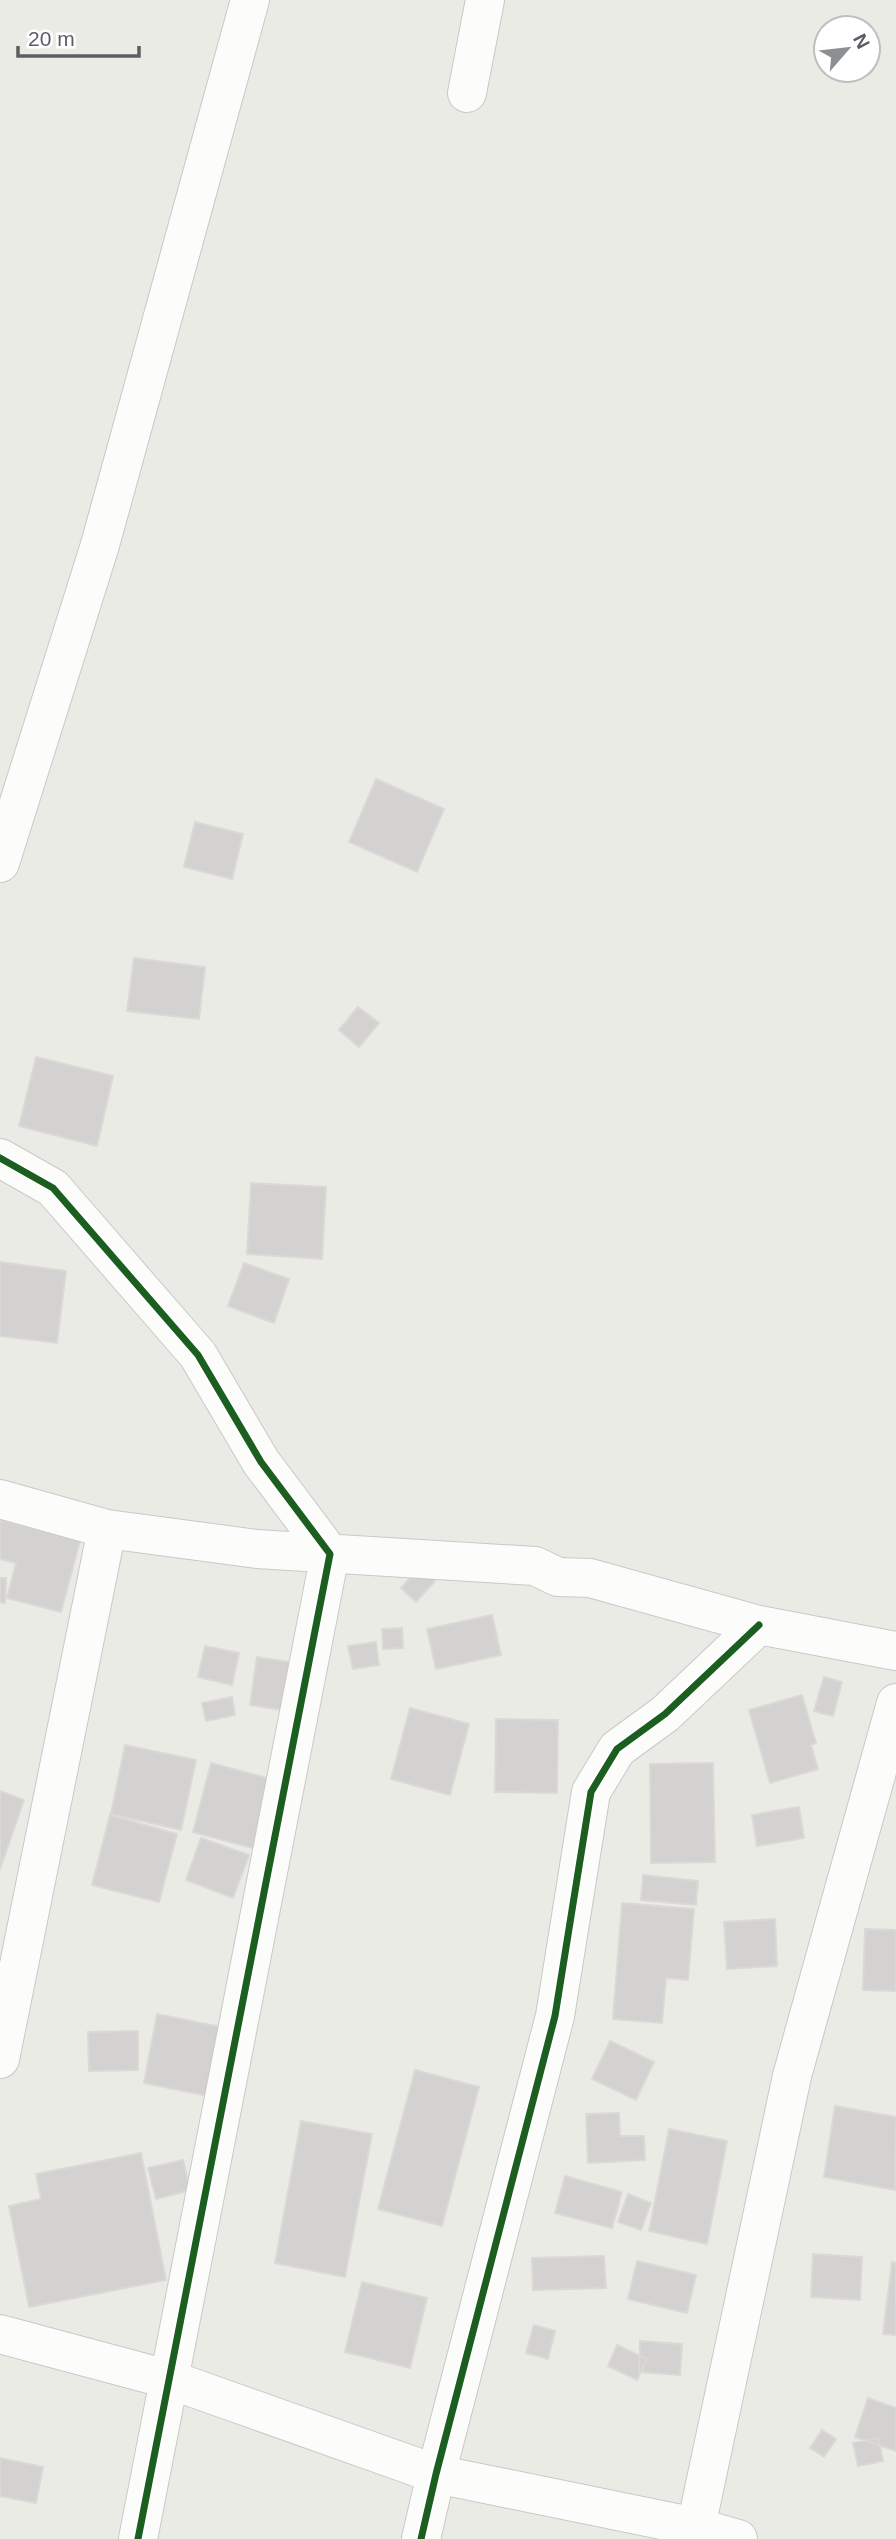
<svg xmlns="http://www.w3.org/2000/svg" width="896" height="2539" font-family="Arial,sans-serif">
<style>
.building{fill:#d3d2d0;stroke:#dad9d6;stroke-width:2}
.lines{fill:none;stroke-linecap:round;stroke-linejoin:round}
.minor-casing{stroke:#c8c9c8;stroke-width:40}
.minor{stroke:#fcfcfb;stroke-width:38}
.cycleway-casing{stroke:#fff;stroke-width:11}
.cycleway{stroke:#1b5e20;stroke-width:7}
</style>
<rect width="100%" height="100%" fill="#ebebe6"/>
<!-- building -->
<path class="building" d="M 376,779 L 444,809 L 417,872 L 349,842 Z
M 195,822 L 243,834 L 232,879 L 184,867 Z
M 134,958 L 205,967 L 199,1019 L 127,1011 Z
M 358,1007 L 379,1023 L 359,1047 L 339,1030 Z
M 36,1057 L 113,1076 L 97,1146 L 19,1126 Z
M 251,1183 L 326,1187 L 322,1259 L 247,1254 Z
M 0,1262 L 66,1271 L 57,1343 L 0,1336 Z
M 244,1263 L 289,1279 L 274,1323 L 228,1306 Z
M 0,1520 L 80,1541 L 61,1612 L 7,1598 L 16,1563 L 0,1559 Z
M 420,1567 L 435,1581 L 416,1602 L 401,1588 Z
M 0,1578 L 6,1578 L 5,1603 L 0,1602 Z
M 492,1615 L 501,1655 L 436,1669 L 427,1629 Z
M 402,1628 L 403,1648 L 383,1649 L 382,1629 Z
M 376,1642 L 379,1665 L 353,1669 L 348,1646 Z
M 205,1646 L 239,1653 L 232,1685 L 198,1677 Z
M 257,1657 L 290,1662 L 283,1710 L 250,1705 Z
M 824,1677 L 842,1682 L 833,1716 L 814,1711 Z
M 802,1695 L 816,1743 L 811,1745 L 818,1769 L 770,1783 L 749,1710 Z
M 232,1697 L 235,1715 L 206,1721 L 202,1703 Z
M 410,1708 L 469,1724 L 450,1795 L 391,1779 Z
M 496,1719 L 558,1720 L 557,1793 L 495,1792 Z
M 125,1745 L 196,1760 L 181,1830 L 111,1814 Z
M 211,1763 L 278,1781 L 260,1850 L 193,1832 Z
M 713,1763 L 715,1862 L 651,1863 L 650,1764 Z
M 0,1791 L 24,1800 L 0,1869 Z
M 799,1807 L 804,1838 L 757,1846 L 752,1815 Z
M 110,1815 L 177,1834 L 159,1902 L 92,1885 Z
M 201,1838 L 249,1855 L 233,1898 L 186,1880 Z
M 643,1875 L 698,1881 L 696,1905 L 641,1900 Z
M 622,1903 L 694,1909 L 688,1980 L 666,1978 L 662,2023 L 613,2019 Z
M 775,1919 L 777,1966 L 727,1969 L 724,1922 Z
M 865,1929 L 896,1930 L 896,1991 L 863,1990 Z
M 157,2014 L 226,2028 L 213,2097 L 144,2083 Z
M 138,2031 L 138,2070 L 89,2071 L 88,2032 Z
M 610,2041 L 654,2062 L 636,2100 L 592,2079 Z
M 415,2070 L 479,2087 L 442,2226 L 378,2209 Z
M 835,2106 L 896,2117 L 895,2190 L 824,2177 Z
M 619,2113 L 620,2136 L 644,2136 L 645,2160 L 588,2163 L 586,2114 Z
M 301,2121 L 372,2134 L 345,2277 L 275,2263 Z
M 669,2129 L 727,2141 L 707,2244 L 649,2231 Z
M 141,2153 L 166,2280 L 29,2307 L 9,2206 L 41,2199 L 36,2174 Z
M 183,2160 L 190,2190 L 156,2199 L 148,2168 Z
M 565,2176 L 622,2192 L 612,2228 L 555,2213 Z
M 628,2194 L 651,2203 L 641,2230 L 618,2222 Z
M 813,2254 L 862,2257 L 860,2300 L 811,2297 Z
M 604,2256 L 606,2288 L 533,2290 L 532,2258 Z
M 637,2261 L 696,2275 L 687,2313 L 628,2299 Z
M 892,2262 L 896,2263 L 896,2335 L 883,2334 Z
M 362,2282 L 427,2298 L 410,2368 L 345,2352 Z
M 534,2325 L 555,2331 L 548,2359 L 526,2353 Z
M 640,2341 L 682,2344 L 680,2375 L 639,2372 Z
M 617,2345 L 647,2359 L 637,2380 L 608,2366 Z
M 868,2398 L 896,2408 L 896,2451 L 855,2437 Z
M 822,2430 L 836,2439 L 824,2457 L 810,2448 Z
M 878,2438 L 883,2461 L 858,2466 L 853,2443 Z
M 0,2458 L 43,2467 L 36,2503 L 0,2496 Z"/>
<g class="lines">
<!-- minor casing -->
<g class="minor-casing">
<path id="minor" d="M 467,93 L 485,0
M 0,863 L 100,545 L 250,0
M 0,1158 L 53,1188 L 198,1355 L 261,1462 L 330,1554 L 138,2539
M 0,1499 L 107,1529 L 257,1549 L 535,1566 L 558,1577 L 590,1578 L 759,1625 L 896,1651
M 0,2059 L 107,1529
M 0,2334 L 171,2380 L 436,2474 L 696,2527 L 738,2539
M 696,2527 L 792,2076 L 896,1703
M 421,2539 L 436,2474 L 555,2016 L 591,1792 L 617,1749 L 665,1714 L 759,1625"/>
</g>
<!-- minor -->
<use href="#minor" class="minor"/>
<!-- cycleway casing -->
<g class="cycleway-casing">
<path id="cycleway" d="M 0,1158 L 53,1188 L 198,1355 L 261,1462 L 330,1554 L 138,2539
M 421,2539 L 436,2474 L 555,2016 L 591,1792 L 617,1749 L 665,1714 L 759,1625"/>
</g>
<!-- cycleway -->
<use href="#cycleway" class="cycleway"/>
</g>
<!-- north arrow -->
<g transform="translate(847 49) rotate(62)"><circle r="33" fill="#ffffff" stroke="#bdbfc1" stroke-width="2"/>
<path d="M0-5L12 26L0 18L-12 26Z" fill="#8d9092"/>
<text y="-10" font-size="19" font-weight="bold" text-anchor="middle" fill="#5b5f64">N</text>
</g>
<!-- scale -->
<path d="M18 46v10h121v-10" fill="none" stroke="#5b5f64" stroke-width="3.5"/>
<text x="28" y="46" font-size="21" fill="#5b5f64" stroke="#ffffff" stroke-width="5" paint-order="stroke">20 m</text>
</svg>
